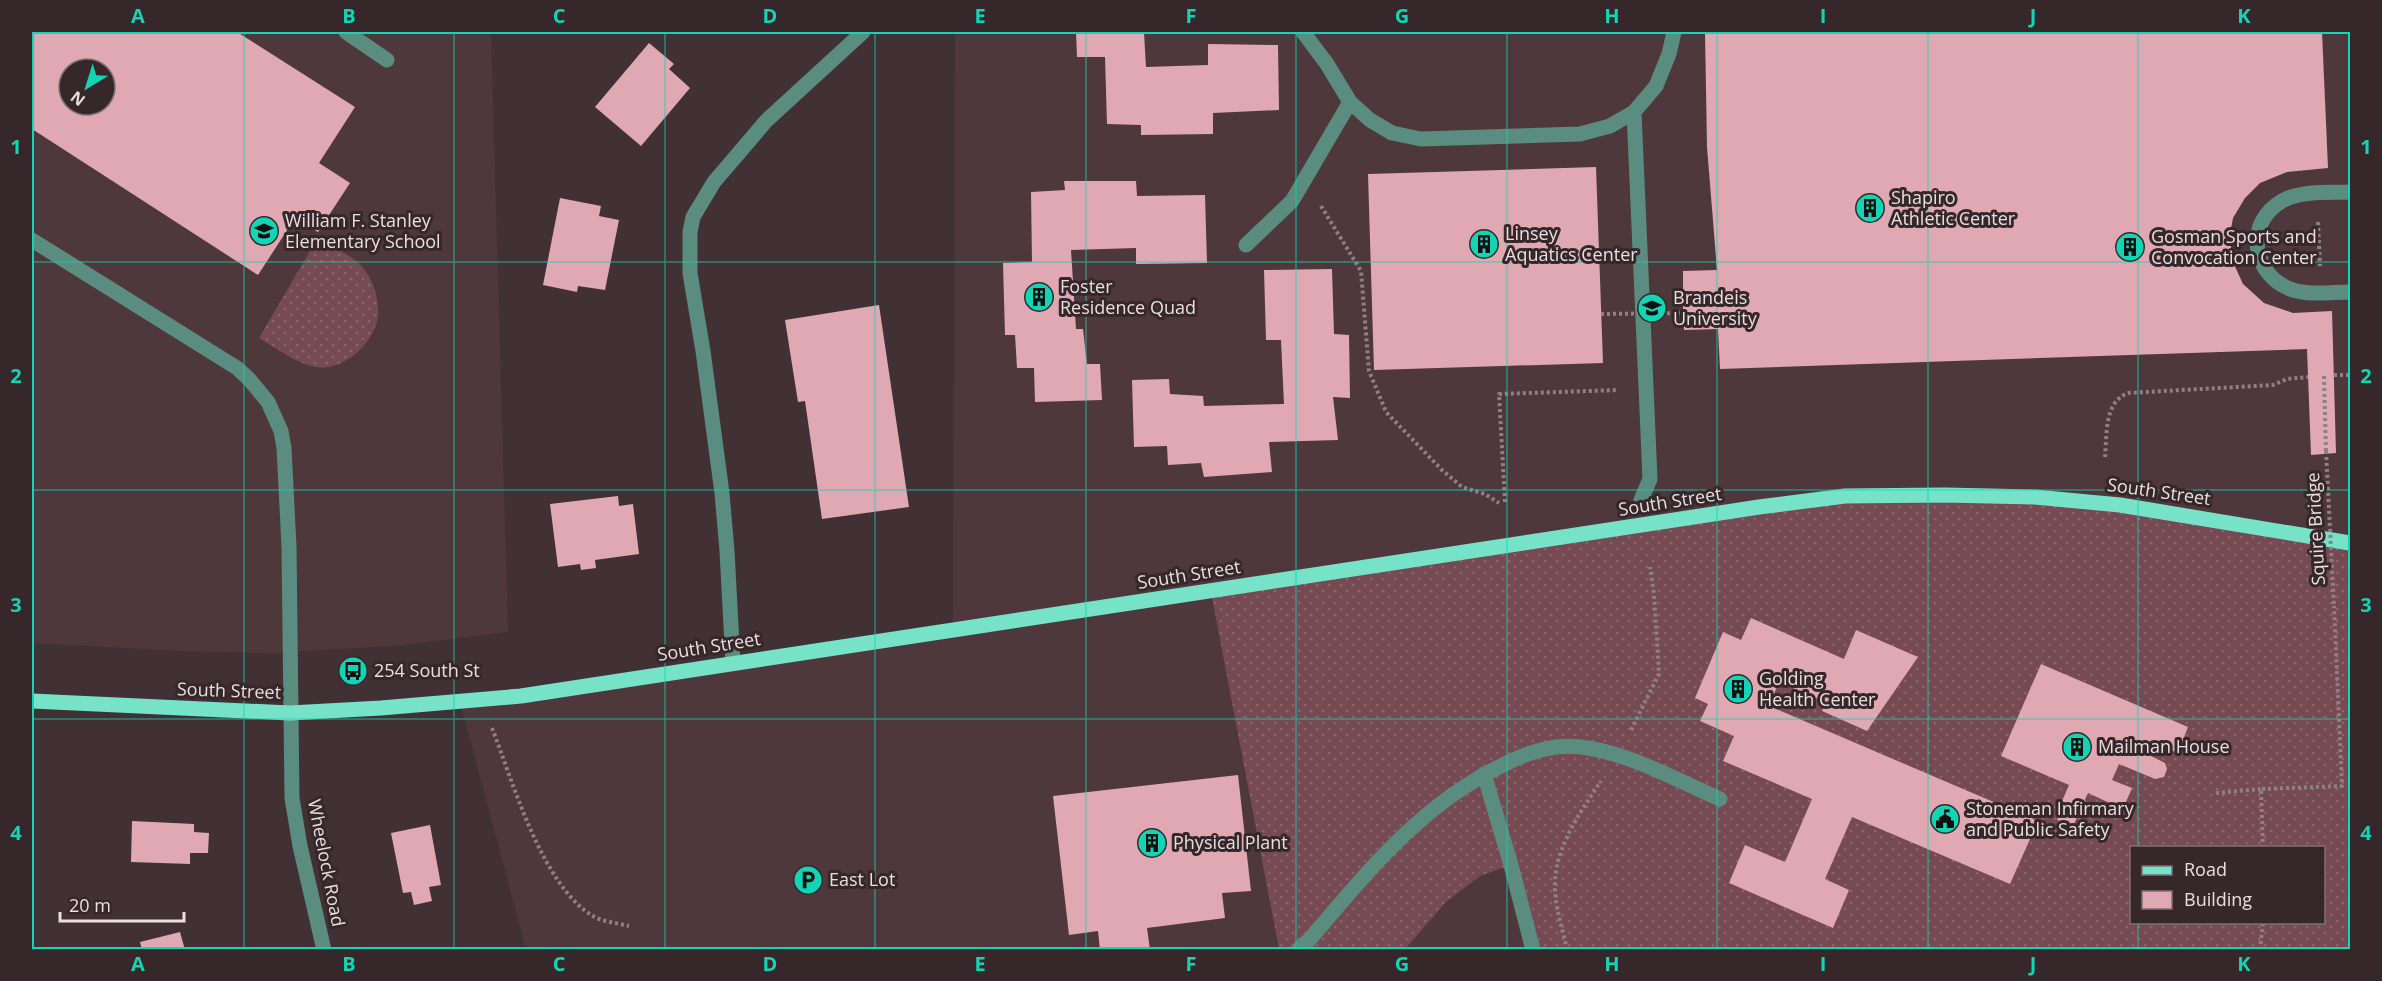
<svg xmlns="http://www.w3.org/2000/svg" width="2382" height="981" font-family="'Open Sans',sans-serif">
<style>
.built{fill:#4f383c;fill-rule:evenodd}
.grass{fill:url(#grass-dots);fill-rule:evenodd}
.building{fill:#e0a8b3;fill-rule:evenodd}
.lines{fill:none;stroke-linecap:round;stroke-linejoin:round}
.path{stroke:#8e8083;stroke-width:4;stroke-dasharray:3 3;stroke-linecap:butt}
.minor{stroke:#5b8c80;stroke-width:15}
.major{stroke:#76e3c9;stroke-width:15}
.path-bridge{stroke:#8e8083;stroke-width:4;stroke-dasharray:3 3;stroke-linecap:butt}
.grid{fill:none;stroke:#11d5b4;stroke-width:1.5;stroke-opacity:0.55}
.labels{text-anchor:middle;stroke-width:6;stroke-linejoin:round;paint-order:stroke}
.poi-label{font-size:18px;fill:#e9dee0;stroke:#36272a;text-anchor:start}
.street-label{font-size:18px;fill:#e9dee0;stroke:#36272a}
.neatline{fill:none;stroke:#11d5b4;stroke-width:2}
.grid-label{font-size:20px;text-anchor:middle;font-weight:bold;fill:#11d5b4}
</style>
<defs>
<pattern id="grass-dots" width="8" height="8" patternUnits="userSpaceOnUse" patternTransform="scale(1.5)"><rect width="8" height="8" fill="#764a53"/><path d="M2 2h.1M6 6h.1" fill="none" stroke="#8a646b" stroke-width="1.8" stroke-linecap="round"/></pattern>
</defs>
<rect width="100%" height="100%" fill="#413134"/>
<!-- built -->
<path class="built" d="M 32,32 L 491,32 L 508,632 L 394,646 L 271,653 L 183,651 L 32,643 ZM 69,69 L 105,69 L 105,105 L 69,105 Z
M 955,32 L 2350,32 L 2350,949 L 526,949 L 460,702 L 953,630 ZM 2132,848 L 2324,848 L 2324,922 L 2132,922 Z"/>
<!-- grass -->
<path class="grass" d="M 317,239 C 332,247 353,255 364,269 C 374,282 381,304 377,321 C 371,346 343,371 316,367 C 295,363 276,348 259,338 Z
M 1845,496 L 2035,497 L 2350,543 L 2350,949 L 1533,949 L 1511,865 L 1480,876 L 1446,902 L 1405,949 L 1279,949 L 1211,592 ZM 2132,848 L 2324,848 L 2324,922 L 2132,922 Z"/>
<!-- building -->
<path class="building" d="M 32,32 L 237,32 L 355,107 L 319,163 L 350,183 L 318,232 L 295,218 L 258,275 L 32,129 ZM 69,69 L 105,69 L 105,105 L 69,105 Z
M 1076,32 L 1144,32 L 1146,67 L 1208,65 L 1208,44 L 1278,45 L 1279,110 L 1213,113 L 1213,134 L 1141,135 L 1141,125 L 1107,124 L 1105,57 L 1077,57 Z
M 1705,32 L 2322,32 L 2328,168 L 2287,172 L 2260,183 L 2245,198 L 2233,218 L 2230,234 L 2232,260 L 2243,284 L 2264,303 L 2293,313 L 2332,311 L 2336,453 L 2311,455 L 2307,349 L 1720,369 L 1718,329 L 1684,330 L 1683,313 L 1683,271 L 1717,270 L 1707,147 Z
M 649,43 L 674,64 L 669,69 L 690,88 L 641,146 L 595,107 Z
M 1596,167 L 1603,363 L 1374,370 L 1368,174 Z
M 1064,181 L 1136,181 L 1137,196 L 1205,195 L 1207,263 L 1136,264 L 1136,248 L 1071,250 L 1076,329 L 1083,329 L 1087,364 L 1100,364 L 1102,400 L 1035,402 L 1034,368 L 1017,368 L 1015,335 L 1005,335 L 1003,263 L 1032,262 L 1031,192 L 1065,190 Z
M 560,198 L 601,206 L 599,216 L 619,220 L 605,290 L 578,286 L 577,292 L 543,285 Z
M 1332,269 L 1334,334 L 1349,335 L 1350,398 L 1333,397 L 1338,440 L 1269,442 L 1272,472 L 1204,477 L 1201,463 L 1168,465 L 1167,446 L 1134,447 L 1132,380 L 1169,379 L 1170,394 L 1203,396 L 1204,406 L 1284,404 L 1281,340 L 1266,340 L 1264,270 Z
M 879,305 L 909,507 L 822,519 L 805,401 L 798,402 L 785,320 Z
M 618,496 L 619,506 L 633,504 L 639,554 L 595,560 L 596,568 L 581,570 L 580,564 L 558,567 L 550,504 Z
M 1751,618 L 1844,659 L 1856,630 L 1918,657 L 1867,731 L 1822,711 L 1825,702 L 1779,682 L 1769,706 L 2038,821 L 2010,884 L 1852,817 L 1825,879 L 1849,890 L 1833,928 L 1729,883 L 1745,845 L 1785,862 L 1812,799 L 1723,761 L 1734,736 L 1700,721 L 1708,704 L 1695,698 L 1723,632 L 1741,640 Z
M 2041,664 L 2188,727 L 2178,753 L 2152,742 L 2147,754 L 2165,763 L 2167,769 L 2164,777 L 2155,779 L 2119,764 L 2112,780 L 2132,788 L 2123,809 L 2088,793 L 2074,824 L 2065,827 L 2059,823 L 2056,815 L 2069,785 L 2001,756 Z
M 1238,775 L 1251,891 L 1222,893 L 1225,918 L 1147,928 L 1150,950 L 1100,950 L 1098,931 L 1069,935 L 1053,796 Z
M 132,821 L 194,824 L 194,832 L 209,833 L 208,853 L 190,853 L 190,864 L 131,862 Z
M 430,825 L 441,885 L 429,887 L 432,901 L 414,905 L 411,892 L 403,893 L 391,833 Z
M 180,932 L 185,950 L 142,950 L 140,942 Z"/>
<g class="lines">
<!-- path -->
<path class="path" d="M 1321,206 L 1361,271 L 1369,371 L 1386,412 L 1442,470 L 1462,487 L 1485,494 L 1499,503
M 2318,222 L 2320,266
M 2334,375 L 2350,375
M 2324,376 L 2326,451
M 2105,457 C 2107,434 2104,402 2128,393 L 2273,385 L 2287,379 L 2308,377
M 1505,502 L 1499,394 L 1618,390
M 492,728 C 513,782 542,886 593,916 C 603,922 618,923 629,926
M 1631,730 L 1659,674 L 1654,594 L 1650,567
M 2216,793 L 2261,789
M 2263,848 L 2261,789 L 2342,786 L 2334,606
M 1567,950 C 1563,930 1556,910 1555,890 C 1553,849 1580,813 1601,781
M 2260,950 L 2263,922"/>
<!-- minor -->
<path class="minor" d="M 346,32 L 387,60
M 1303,32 L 1327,64 L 1350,102 L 1370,120 L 1392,133 L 1421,139 L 1580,134 L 1610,126 L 1634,112 L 1656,86 L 1669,54 L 1674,32
M 1634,112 L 1650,479 L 1641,500
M 2350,192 C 2329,193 2301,190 2282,201 C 2244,223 2252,274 2290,289 C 2308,296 2332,292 2350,292
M 32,240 L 237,368 L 249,379 L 268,402 L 281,431 L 284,448 L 289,546 L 292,798 L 300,846 L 324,950
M 1246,245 L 1292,201 L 1350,102
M 733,663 L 727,551 L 722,493 L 703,351 L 690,273 L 690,232 L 693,217 L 714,182 L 766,121 L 863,32
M 1484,774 L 1511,865 L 1533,950
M 1298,950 L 1310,939 C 1367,872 1421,805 1501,766 C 1528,752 1557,742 1588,748 C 1632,755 1679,781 1720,799"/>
<!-- major -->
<path class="major" d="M 32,701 L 290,713 L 381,708 L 521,696 L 1759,507 L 1845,496 L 1945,495 L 2035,497 L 2120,505 L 2350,543"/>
<!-- path-bridge -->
<path class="path-bridge" d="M 1601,314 L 1683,313
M 2326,451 L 2334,606"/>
</g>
<!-- grid -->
<path class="grid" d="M 244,32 L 244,950M 454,32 L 454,950M 665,32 L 665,950M 875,32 L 875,950M 1086,32 L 1086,950M 1296,32 L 1296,950M 1507,32 L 1507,950M 1717,32 L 1717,950M 1928,32 L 1928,950M 2138,32 L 2138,848M 32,262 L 2350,262M 32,490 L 2350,490M 32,719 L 2350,719M 2138,922 L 2138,950"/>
<!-- icons -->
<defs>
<g id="building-disc" transform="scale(1.5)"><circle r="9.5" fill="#11d5b4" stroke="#36272a"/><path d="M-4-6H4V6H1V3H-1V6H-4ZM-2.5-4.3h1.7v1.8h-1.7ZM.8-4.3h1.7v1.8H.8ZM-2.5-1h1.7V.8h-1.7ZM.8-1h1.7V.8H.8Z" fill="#111"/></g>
<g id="school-disc" transform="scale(1.5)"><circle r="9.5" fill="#11d5b4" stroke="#36272a"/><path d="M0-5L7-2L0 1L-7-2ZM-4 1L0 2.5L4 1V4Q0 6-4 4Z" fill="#111"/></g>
<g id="university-disc" transform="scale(1.5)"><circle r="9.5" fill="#11d5b4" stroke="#36272a"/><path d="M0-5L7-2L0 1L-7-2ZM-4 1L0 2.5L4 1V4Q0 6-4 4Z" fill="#111"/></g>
<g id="bus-disc" transform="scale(1.5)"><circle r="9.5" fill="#11d5b4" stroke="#36272a"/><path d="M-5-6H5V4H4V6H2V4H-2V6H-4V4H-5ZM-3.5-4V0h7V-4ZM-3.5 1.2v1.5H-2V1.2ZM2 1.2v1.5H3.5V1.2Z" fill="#111"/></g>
<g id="civic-disc" transform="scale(1.5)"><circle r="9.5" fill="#11d5b4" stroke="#36272a"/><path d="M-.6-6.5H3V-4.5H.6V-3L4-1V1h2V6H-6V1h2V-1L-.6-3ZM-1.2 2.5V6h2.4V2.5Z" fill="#111"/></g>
<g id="parking-disc" transform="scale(1.5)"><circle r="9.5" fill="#11d5b4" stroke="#36272a"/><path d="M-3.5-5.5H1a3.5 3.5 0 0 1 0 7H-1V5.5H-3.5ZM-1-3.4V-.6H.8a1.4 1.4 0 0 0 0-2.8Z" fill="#111"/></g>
</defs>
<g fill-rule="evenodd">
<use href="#building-disc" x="1870" y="208"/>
<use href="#school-disc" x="264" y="231"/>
<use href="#building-disc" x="1484" y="244"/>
<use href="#building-disc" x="2130" y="247"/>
<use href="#building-disc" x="1039" y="297"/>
<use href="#university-disc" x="1652" y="308"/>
<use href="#bus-disc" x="353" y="671"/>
<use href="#building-disc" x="1738" y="689"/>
<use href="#building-disc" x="2077" y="747"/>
<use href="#civic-disc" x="1945" y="819"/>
<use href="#building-disc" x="1152" y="843"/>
<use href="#parking-disc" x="808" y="880"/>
</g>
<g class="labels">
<!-- poi labels -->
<g class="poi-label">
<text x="1891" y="204">Shapiro<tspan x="1891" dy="21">Athletic Center</tspan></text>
<text x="285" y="227">William F. Stanley<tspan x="285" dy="21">Elementary School</tspan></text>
<text x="1505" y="240">Linsey<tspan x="1505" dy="21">Aquatics Center</tspan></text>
<text x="2151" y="243">Gosman Sports and<tspan x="2151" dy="21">Convocation Center</tspan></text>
<text x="1060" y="293">Foster<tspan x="1060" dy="21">Residence Quad</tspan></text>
<text x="1673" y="304">Brandeis<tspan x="1673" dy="21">University</tspan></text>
<text x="374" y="677">254 South St</text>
<text x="1759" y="685">Golding<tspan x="1759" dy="21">Health Center</tspan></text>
<text x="2098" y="753">Mailman House</text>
<text x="1966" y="815">Stoneman Infirmary<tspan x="1966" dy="21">and Public Safety</tspan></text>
<text x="1173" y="849">Physical Plant</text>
<text x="829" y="886">East Lot</text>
</g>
<!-- street labels -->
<g class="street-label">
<text transform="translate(2159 492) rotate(8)" y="6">South Street</text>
<text transform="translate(1670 502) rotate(-9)" y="6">South Street</text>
<text transform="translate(2316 529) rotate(-93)" y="6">Squire Bridge</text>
<text transform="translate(1189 575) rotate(-9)" y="6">South Street</text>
<text transform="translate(709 647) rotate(-9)" y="6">South Street</text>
<text transform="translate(229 691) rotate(2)" y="6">South Street</text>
<text transform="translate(326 863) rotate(79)" y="6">Wheelock Road</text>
</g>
</g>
<!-- border -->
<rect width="2382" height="981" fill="none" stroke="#36272a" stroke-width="66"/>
<!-- legend -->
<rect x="2130" y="846" width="195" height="78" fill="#36272a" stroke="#7e7073" stroke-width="1.5"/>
<rect x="2142" y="866" width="30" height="9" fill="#76e3c9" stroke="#7e7073" stroke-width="1.5"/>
<text x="2184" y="876" font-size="18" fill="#e9dee0">Road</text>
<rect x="2142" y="891" width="30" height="18" fill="#e0a8b3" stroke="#7e7073" stroke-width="1.5"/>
<text x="2184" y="906" font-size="18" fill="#e9dee0">Building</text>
<!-- north arrow -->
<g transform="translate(87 87) rotate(218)"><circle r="28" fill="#36272a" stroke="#7e7073" stroke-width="1.5"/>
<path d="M0-4.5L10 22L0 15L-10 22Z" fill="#11d5b4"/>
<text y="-9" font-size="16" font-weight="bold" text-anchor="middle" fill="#e9dee0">N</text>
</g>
<!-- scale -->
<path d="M60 912v9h124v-9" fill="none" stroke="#e9dee0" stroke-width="3"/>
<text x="69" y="912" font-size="18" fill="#e9dee0" stroke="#36272a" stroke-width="4.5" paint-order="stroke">20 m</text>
<rect x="33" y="33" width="2316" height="915" class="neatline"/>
<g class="grid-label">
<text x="138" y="23">A</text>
<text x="349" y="23">B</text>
<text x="559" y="23">C</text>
<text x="770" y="23">D</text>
<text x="980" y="23">E</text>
<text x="1191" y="23">F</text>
<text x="1402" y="23">G</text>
<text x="1612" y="23">H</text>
<text x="1823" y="23">I</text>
<text x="2033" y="23">J</text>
<text x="2244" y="23">K</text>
<text x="16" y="154">1</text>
<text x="2366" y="154">1</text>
<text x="16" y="383">2</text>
<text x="2366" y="383">2</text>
<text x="16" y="612">3</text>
<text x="2366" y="612">3</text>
<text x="16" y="840">4</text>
<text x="2366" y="840">4</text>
<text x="138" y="971">A</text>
<text x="349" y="971">B</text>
<text x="559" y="971">C</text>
<text x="770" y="971">D</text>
<text x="980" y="971">E</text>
<text x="1191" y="971">F</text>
<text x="1402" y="971">G</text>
<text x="1612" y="971">H</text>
<text x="1823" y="971">I</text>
<text x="2033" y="971">J</text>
<text x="2244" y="971">K</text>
</g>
</svg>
